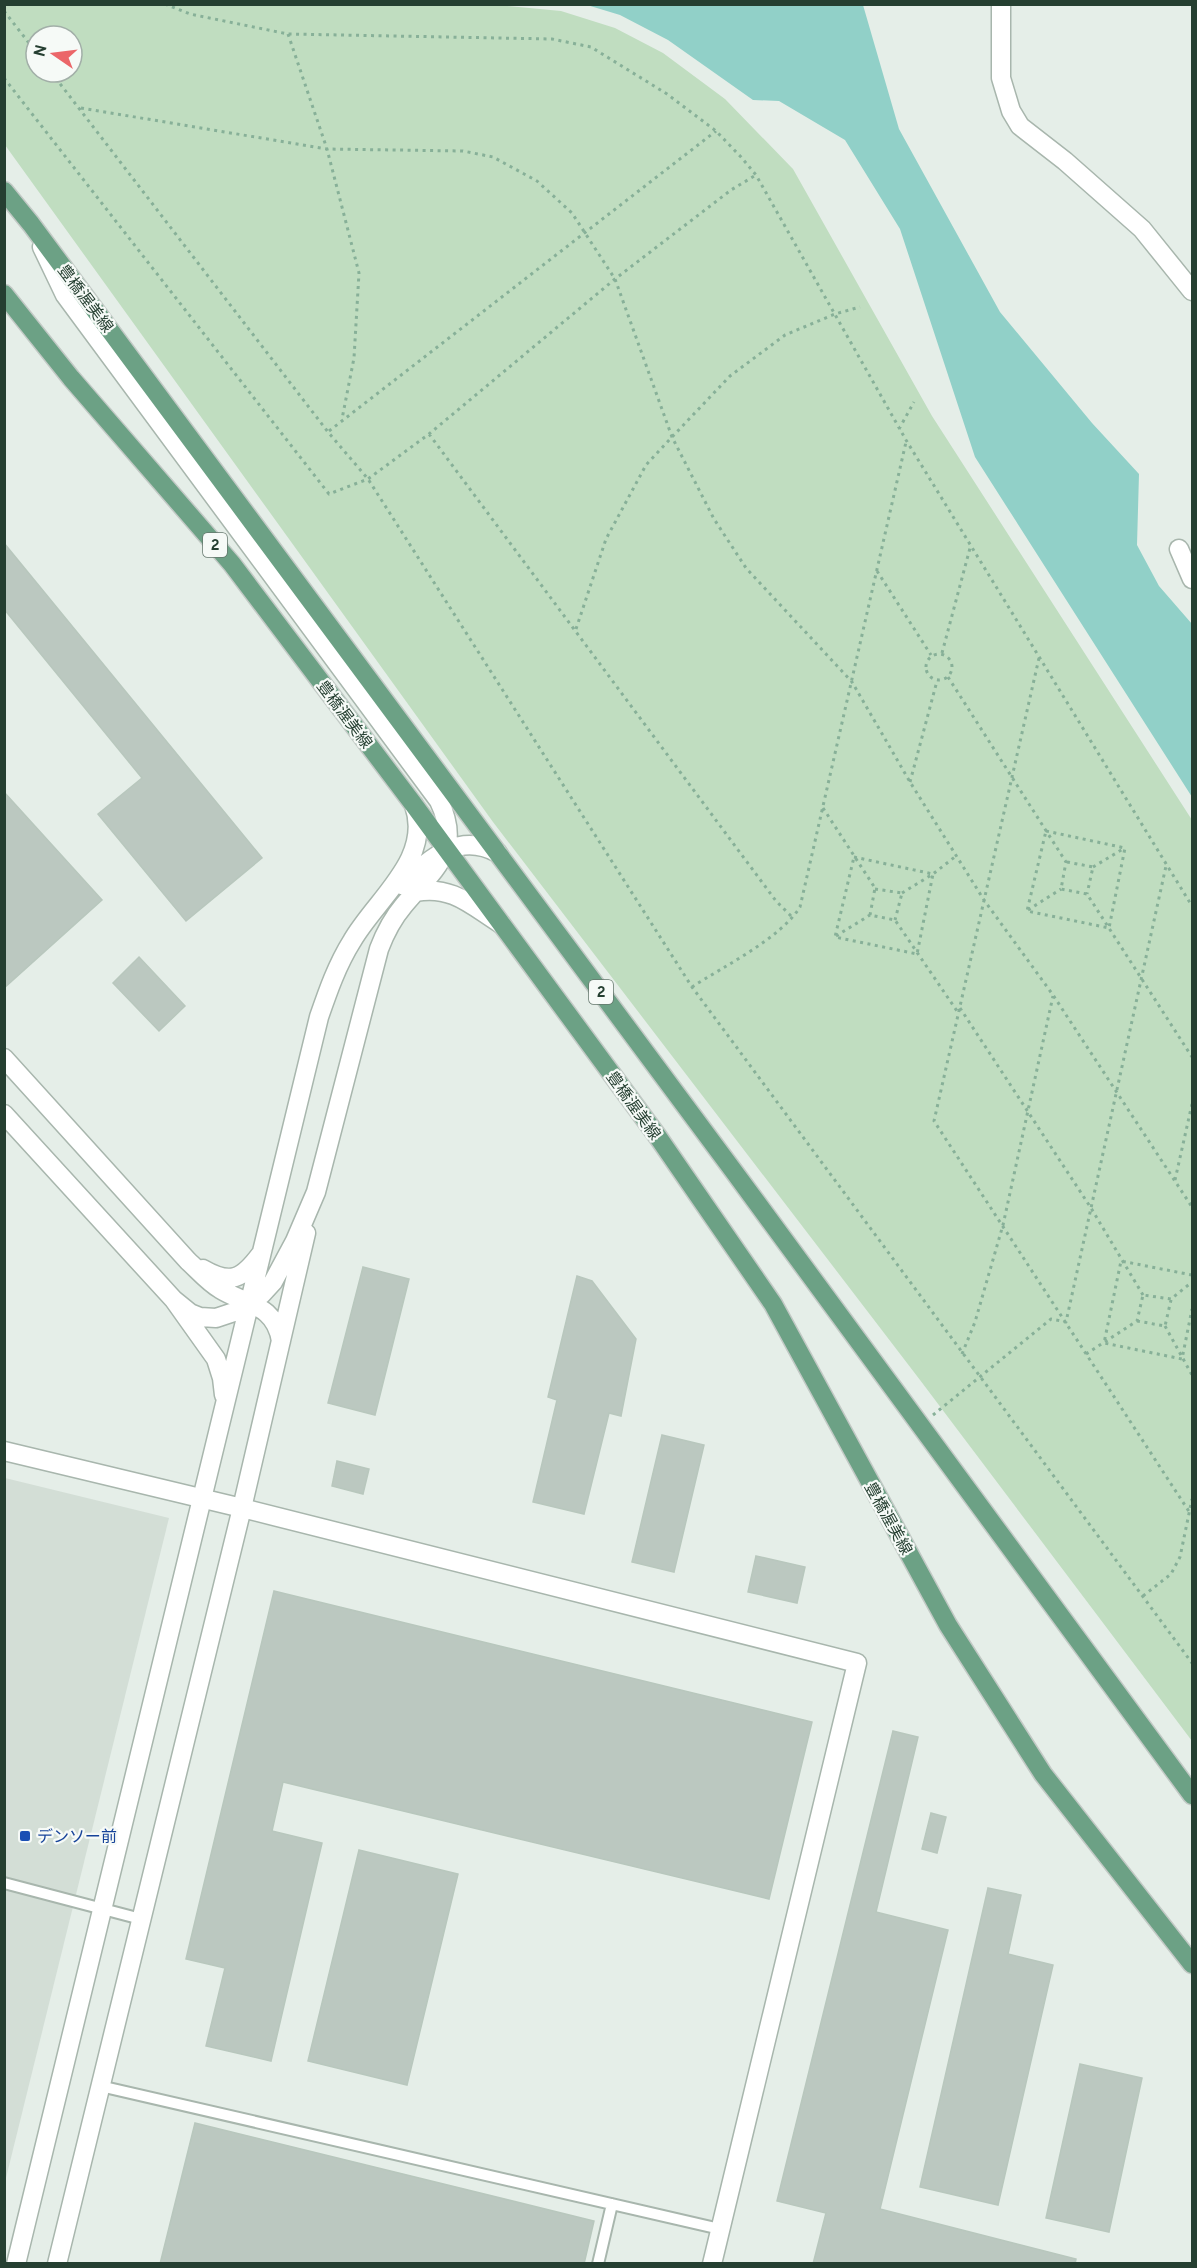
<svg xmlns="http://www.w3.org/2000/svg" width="1197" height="2268" font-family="Overpass,'Noto Sans JP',sans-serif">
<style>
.built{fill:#d3ded6}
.green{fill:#c0ddc0;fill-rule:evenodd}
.water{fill:#91d0c8}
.building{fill:#bbc8c0;stroke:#b8c7bd;stroke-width:1.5}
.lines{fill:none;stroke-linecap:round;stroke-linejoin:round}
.service-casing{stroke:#a8b6ad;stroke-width:14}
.minor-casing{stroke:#a8b6ad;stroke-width:21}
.tertiary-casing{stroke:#a8b6ad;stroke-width:21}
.primary-casing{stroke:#c2c9c5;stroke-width:21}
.path{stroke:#87b098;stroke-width:3;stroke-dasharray:3 4.5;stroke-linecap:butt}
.service{stroke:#fff;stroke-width:10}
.minor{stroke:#fff;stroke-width:18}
.tertiary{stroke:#fff;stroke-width:18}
.primary{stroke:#6ca185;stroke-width:18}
.transit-dot{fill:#1a4fb4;stroke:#f6faf7;stroke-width:2}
.labels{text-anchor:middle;stroke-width:4.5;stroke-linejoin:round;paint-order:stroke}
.shield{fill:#f6faf7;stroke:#64776c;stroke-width:1.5}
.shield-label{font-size:15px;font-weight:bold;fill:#253f31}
.street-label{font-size:16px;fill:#253f31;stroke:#f6faf7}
.transit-label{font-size:16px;fill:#164399;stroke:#f6faf7;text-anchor:start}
</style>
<rect width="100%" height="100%" fill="#e5eee8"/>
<!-- built -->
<path class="built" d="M 5,1478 L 169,1518 L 5,2182 Z"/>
<!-- green -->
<path class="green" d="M 485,4 L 561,11 L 615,28 L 663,53 L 725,99 L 793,169 L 932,416 L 1192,820 L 1192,1741 L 920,1380 L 493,822 L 5,145 L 5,5 ZM 36,36 L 72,36 L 72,72 L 36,72 Z"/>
<!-- water -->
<path class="water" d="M 587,5 L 863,5 L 899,129 L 1000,312 L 1092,423 L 1139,474 L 1137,545 L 1159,586 L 1192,624 L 1192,797 L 975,457 L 900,229 L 845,140 L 779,101 L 753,100 L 668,40 L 620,15 Z"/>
<!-- building -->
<path class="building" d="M 4,543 L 262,858 L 186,921 L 98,814 L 142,778 L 4,609 Z
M 4,792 L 102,900 L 4,988 Z
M 139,957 L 185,1006 L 159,1031 L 113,983 Z
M 363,1267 L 409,1279 L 375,1415 L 328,1403 Z
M 577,1276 L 592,1281 L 636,1339 L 621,1416 L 609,1413 L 584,1514 L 533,1502 L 557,1400 L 548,1397 Z
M 662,1435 L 704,1445 L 674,1572 L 632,1562 Z
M 337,1461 L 369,1469 L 363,1494 L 332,1486 Z
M 756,1556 L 805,1567 L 797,1603 L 748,1592 Z
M 274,1591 L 812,1722 L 769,1899 L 283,1782 L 272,1831 L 322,1843 L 271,2061 L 206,2046 L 225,1968 L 186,1959 Z
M 893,1731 L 918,1737 L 876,1912 L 948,1930 L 880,2209 L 1076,2259 L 1075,2264 L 813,2264 L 826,2213 L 777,2201 Z
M 931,1813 L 946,1817 L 937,1853 L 922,1849 Z
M 359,1850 L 458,1874 L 407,2085 L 308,2061 Z
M 988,1888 L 1021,1895 L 1008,1954 L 1053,1965 L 998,2205 L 920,2187 Z
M 1080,2064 L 1142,2078 L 1109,2232 L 1046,2218 Z
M 195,2123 L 594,2221 L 584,2264 L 160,2264 Z"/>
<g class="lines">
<!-- service casing -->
<g class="service-casing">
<path id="service" d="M 4,1883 L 141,1919
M 100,2086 L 720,2229
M 598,2264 L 612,2204"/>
</g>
<!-- minor casing -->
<g class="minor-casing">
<path id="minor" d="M 1001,4 L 1001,78 L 1011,111 L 1020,126 L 1065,161 L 1142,229 L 1192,291
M 1179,549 L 1192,579
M 4,1451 L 242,1508"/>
</g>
<!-- tertiary casing -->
<g class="tertiary-casing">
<path id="tertiary" d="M 42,247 L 65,295 L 439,801 C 463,851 434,869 404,905 C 393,918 385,933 379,949 L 316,1192 L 295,1241 L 273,1282 L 262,1294 L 237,1311 L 216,1318 L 200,1317 L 190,1313 L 174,1300
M 401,885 C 430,859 458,831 498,853
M 416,892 C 452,885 472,906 501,924
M 4,1058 L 188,1261 C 198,1270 208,1282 220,1289 C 246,1305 275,1304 281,1341
M 4,1114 L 174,1300 L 216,1359 L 222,1378 L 224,1395
M 203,1269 C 231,1285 242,1279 260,1255
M 242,1508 L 857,1663 L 712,2264
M 16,2264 L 319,1017 C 328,991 337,965 352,941 C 376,899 433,859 414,805
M 57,2264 L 242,1508 L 306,1233"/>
</g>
<!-- primary casing -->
<g class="primary-casing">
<path id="primary" d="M 4,191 L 31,224 L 735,1173 L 1192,1795
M 4,294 L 71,378 L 232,564 L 414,805 L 658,1137 L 773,1304 L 948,1625 L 1043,1774 L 1192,1964"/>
</g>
<!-- path -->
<path class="path" d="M 165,4 L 190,14 L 288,34 L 552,39 L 591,47 L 667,94 L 716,131 L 741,157 L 756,175 L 906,440 L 1192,906
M 4,11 L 36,52
M 288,34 L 327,149 L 359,273 L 354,358 L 342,419
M 51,72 L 328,432 L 368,479 L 692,987 L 1192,1663
M 4,78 L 329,494 L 368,479 L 429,434 L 615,279 L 731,190 L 756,175
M 81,108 L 327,149 L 463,151 L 493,157 L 537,181 L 572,213 L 615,279 L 672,437 L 714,519 L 746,568 L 852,682 L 910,782 L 984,900 L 1053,995 L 1192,1207
M 899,429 L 914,402
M 329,431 L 716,131
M 429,434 L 776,901 L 793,918
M 877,571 L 931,655
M 576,629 L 606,539 L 646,465 L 672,437 L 730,376 L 785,335 L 835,314 L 860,307
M 942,653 L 970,548
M926 667a13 13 0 1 1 26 0a13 13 0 1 1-26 0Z
M 1039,658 L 934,1121 L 1190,1513
M 948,677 L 1066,862 L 1061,889 L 1087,894 L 1192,1057
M 910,782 L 937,681
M 823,808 L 875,888 L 870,915 L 895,920 L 959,1014
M 1046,831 L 1125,848 L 1109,928 L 1027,911 Z
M 854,857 L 933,874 L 917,954 L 835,937 Z
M 1067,862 L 1093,867 L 1087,894
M 1093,867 L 1123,849
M 875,889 L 902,893 L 895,920
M 902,893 L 933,874 L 956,856
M 1028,910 L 1061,889
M 836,936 L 870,915
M 692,987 C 724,966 780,939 800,907 L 906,442
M 960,1008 L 1091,1208 L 1143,1295
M 1175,1180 L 1192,1104
M 1192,1275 L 1121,1261 L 1104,1343 L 1182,1359 L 1192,1309
M 1137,1321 L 1165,1326 L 1171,1300
M 1165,1326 L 1192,1375
M 962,1354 L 975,1322 L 1003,1225 L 1053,996
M 1086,1354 L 1137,1321 L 1143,1295 L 1171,1299 L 1192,1282
M 933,1415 L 1051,1319 L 1066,1322 L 1166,866
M 1143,1596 L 1171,1574 L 1180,1557 L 1192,1499"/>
<!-- service -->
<use href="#service" class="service"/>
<!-- minor -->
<use href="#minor" class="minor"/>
<!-- tertiary -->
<use href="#tertiary" class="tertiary"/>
<!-- primary -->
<use href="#primary" class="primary"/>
</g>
<!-- markers -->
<rect class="transit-dot" x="19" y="1830" width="12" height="12" rx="3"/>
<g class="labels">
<!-- shield labels -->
<g class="shield">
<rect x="203" y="533" width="24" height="24" rx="4.5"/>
<rect x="589" y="980" width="24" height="24" rx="4.5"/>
</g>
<g class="shield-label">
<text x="215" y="550">2</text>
<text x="601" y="997">2</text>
</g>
<!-- street labels -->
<g class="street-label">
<text transform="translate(86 298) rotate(53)" y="6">豊橋渥美線</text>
<text transform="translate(345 714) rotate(53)" y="6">豊橋渥美線</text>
<text transform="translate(634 1105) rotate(54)" y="6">豊橋渥美線</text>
<text transform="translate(889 1518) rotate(61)" y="6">豊橋渥美線</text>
</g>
<!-- transit labels -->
<g class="transit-label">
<text x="37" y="1842">デンソー前</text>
</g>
</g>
<!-- border -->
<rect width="1197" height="2268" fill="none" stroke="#253f31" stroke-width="12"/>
<!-- north arrow -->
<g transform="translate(54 54) rotate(284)"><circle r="28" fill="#f6faf7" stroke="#a2afa8" stroke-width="1.5"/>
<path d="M0-4.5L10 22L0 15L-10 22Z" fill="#eb6669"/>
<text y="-9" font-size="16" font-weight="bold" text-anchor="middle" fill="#253f31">N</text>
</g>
</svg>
